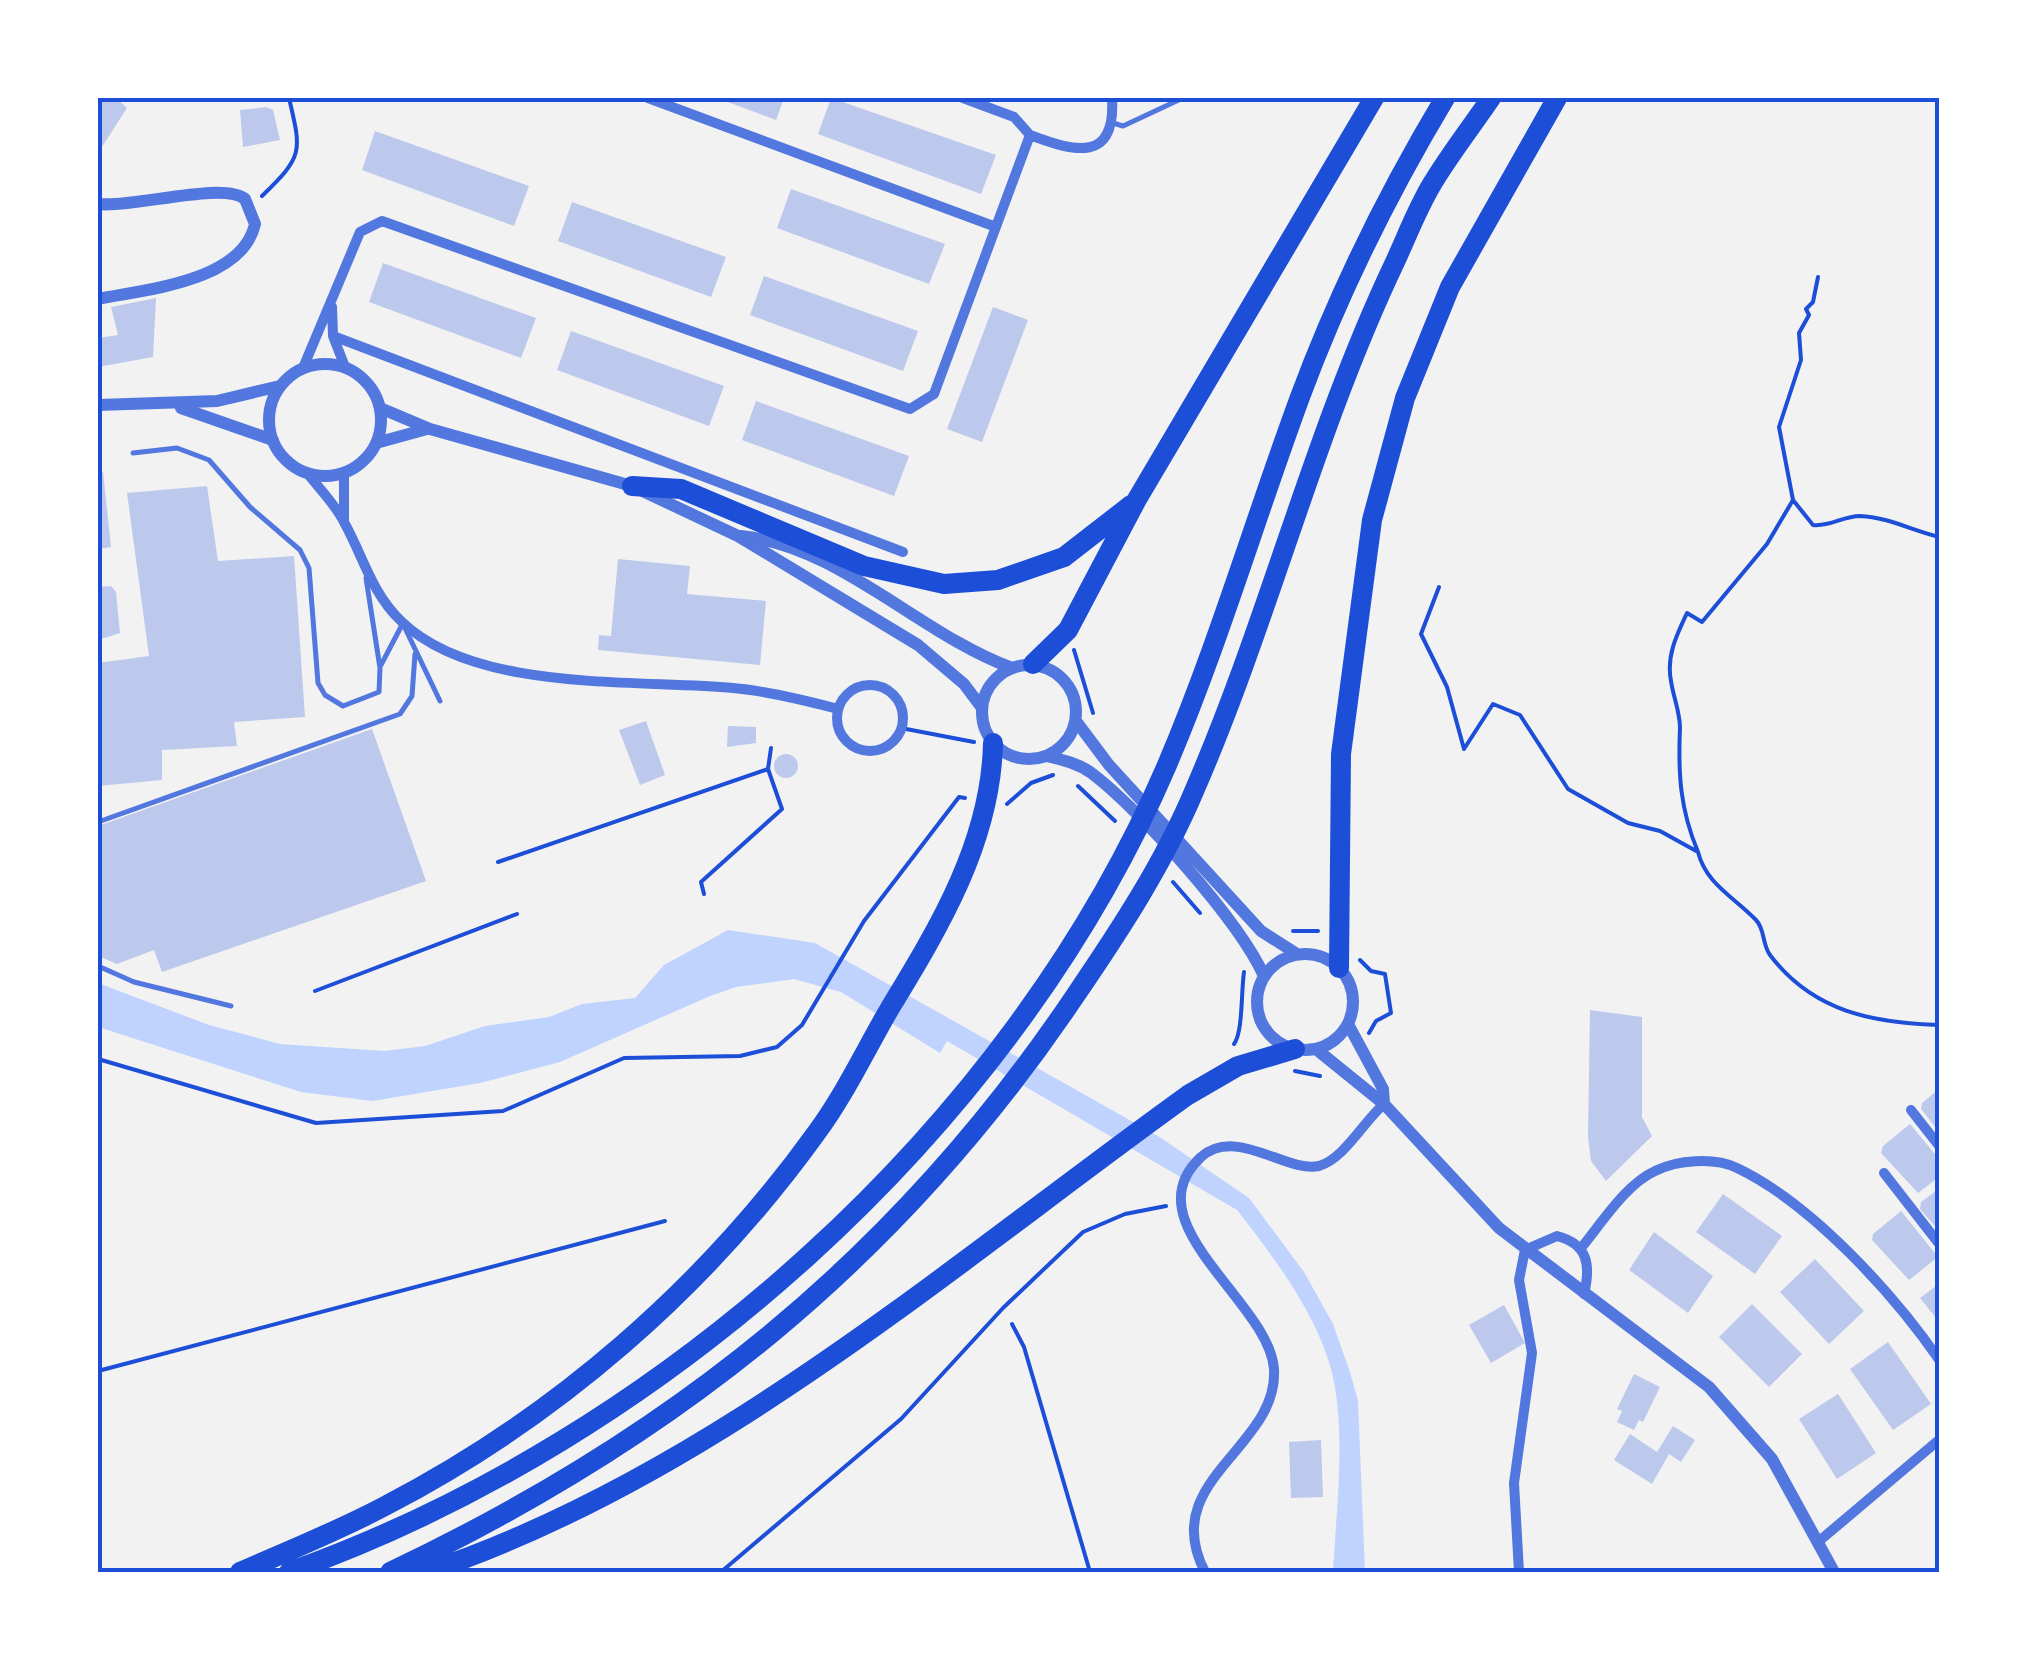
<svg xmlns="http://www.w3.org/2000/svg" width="2037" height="1670" font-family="'PT Sans',sans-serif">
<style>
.water{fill:#bfd3fe}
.building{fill:#bdc9ec}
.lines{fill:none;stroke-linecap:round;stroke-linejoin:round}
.path{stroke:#1d4ed8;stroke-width:4}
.service{stroke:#5277de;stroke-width:5}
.minor{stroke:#5277de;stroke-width:10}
.tertiary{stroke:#5277de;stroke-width:12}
.motorway{stroke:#1d4ed8;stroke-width:20}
.neatline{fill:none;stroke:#1d4ed8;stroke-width:4}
</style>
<rect width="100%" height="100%" fill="#f2f2f2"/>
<!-- water -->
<path class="water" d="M 728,930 L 815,943 L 1158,1136 L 1249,1198 L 1304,1272 L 1333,1324 L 1350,1372 L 1358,1401 L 1365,1572 L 1333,1572 C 1336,1514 1344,1452 1336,1394 C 1328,1328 1277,1261 1237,1210 L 947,1041 L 940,1053 L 841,992 L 794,979 L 736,987 L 710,996 L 560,1062 L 480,1083 L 373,1101 L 301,1092 L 98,1027 L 98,983 L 209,1025 L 280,1044 L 384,1051 L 425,1046 L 485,1026 L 549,1017 L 582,1004 L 635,998 L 664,965 Z"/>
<!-- building -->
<path class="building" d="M 100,98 L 116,98 L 127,108 L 98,153 Z
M 717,98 L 784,98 L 776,120 Z
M 831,98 L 996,155 L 981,194 L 818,134 Z
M 266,107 L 273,110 L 280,140 L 243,147 L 240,110 Z
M 375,131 L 529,186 L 514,226 L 362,170 Z
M 791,189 L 945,244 L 929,284 L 777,228 Z
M 572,202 L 726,257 L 711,297 L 558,241 Z
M 383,263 L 536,318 L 521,358 L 369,302 Z
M 764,276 L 918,331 L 903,371 L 750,315 Z
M 156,298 L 153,357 L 98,367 L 98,338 L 118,335 L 111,307 Z
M 993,307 L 1028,320 L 982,442 L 947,429 Z
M 571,331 L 724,386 L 709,426 L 557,370 Z
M 756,401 L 909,456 L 894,496 L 742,440 Z
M 103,472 L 111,547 L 98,549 L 98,473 Z
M 207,486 L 218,561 L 294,556 L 305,717 L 234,722 L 237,746 L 162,750 L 162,780 L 98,786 L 98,663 L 149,656 L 127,493 Z
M 618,559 L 690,566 L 687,594 L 766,601 L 760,665 L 598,650 L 599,635 L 611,636 Z
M 111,586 L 116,592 L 120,633 L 98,640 L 98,587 Z
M 646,721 L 665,775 L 640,785 L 619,730 Z
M 728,726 L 756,727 L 756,743 L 727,747 Z
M 372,729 L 426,881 L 162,972 L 154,950 L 117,964 L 98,956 L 98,826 Z
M774 766a12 12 0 1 1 24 0a12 12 0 1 1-24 0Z
M 1590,1010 L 1642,1017 L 1642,1117 L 1652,1136 L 1606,1181 L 1591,1161 L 1588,1137 Z
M 1940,1088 L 1940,1133 L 1921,1109 L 1922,1103 Z
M 1910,1124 L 1940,1160 L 1940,1176 L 1918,1193 L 1881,1153 L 1883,1146 Z
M 1940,1188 L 1940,1232 L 1920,1209 L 1921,1202 Z
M 1723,1194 L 1782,1236 L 1755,1274 L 1696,1232 Z
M 1901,1211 L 1938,1257 L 1909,1280 L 1872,1240 L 1873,1234 Z
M 1654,1232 L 1713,1276 L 1688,1313 L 1629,1270 Z
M 1815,1259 L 1864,1311 L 1829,1344 L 1780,1292 Z
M 1940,1283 L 1940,1323 L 1920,1298 Z
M 1752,1304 L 1802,1354 L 1769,1387 L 1719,1337 Z
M 1504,1305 L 1525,1343 L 1491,1363 L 1469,1325 Z
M 1888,1342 L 1931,1404 L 1893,1430 L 1850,1369 Z
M 1634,1374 L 1660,1387 L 1643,1422 L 1639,1420 L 1634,1430 L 1617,1422 L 1622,1411 L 1617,1409 Z
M 1838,1394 L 1876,1453 L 1837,1479 L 1799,1419 Z
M 1673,1426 L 1695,1440 L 1681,1462 L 1669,1454 L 1652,1484 L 1614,1460 L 1630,1434 L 1657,1452 Z
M 1321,1440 L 1323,1497 L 1291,1498 L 1289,1442 Z"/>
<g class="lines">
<!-- path -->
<path class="path" d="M 262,196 C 303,156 302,153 289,98
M 1793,500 L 1813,525 C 1830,527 1843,516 1860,516 C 1888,517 1913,531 1940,537
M 1439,587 L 1421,634 L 1447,687 L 1464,749 L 1493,704 L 1520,715 L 1568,789 L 1628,823 L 1660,831 L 1698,852 C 1706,884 1734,897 1756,920 C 1765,929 1762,944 1770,955 C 1813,1012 1873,1023 1940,1025
M 1074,650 L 1093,713
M 901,728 L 974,742
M 1078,786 L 1115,821
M 1007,804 L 1031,783 L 1053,775
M 1698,852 C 1680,809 1678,774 1680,728 C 1680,712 1673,696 1671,681 C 1666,656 1677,634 1687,613 L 1702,622 L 1767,544 L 1793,500 L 1779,427 L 1801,360 L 1799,333 L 1809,315 L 1806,309 L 1813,302 L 1818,277
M 498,862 L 768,769
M 1173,882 L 1200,913
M 704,894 L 701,882 L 782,809 L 768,769 L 771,748
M 1293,931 L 1318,931
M 1360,960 L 1371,971 L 1385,974 L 1391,1013 L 1376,1021 L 1369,1033
M 315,991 L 517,914
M 1234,1044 C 1243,1032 1241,992 1244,972
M 98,1059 L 316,1123 L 503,1111 L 624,1058 L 740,1056 L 777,1047 L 802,1025 L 864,921 L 959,797 L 965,798
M 1295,1071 L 1320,1076
M 1012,1324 L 1024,1347 L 1090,1572
M 98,1371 L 665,1221
M 721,1572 L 901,1419 L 1003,1308 L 1083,1232 L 1125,1214 L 1166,1206"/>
<!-- service -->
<path class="service" d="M 1113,123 L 1123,126 L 1183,98
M 133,453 L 177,448 L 209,460 L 250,507 L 300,550 L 309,568 L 318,683 L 325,695 L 343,706 L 379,692 L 380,668 L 366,578
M 404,626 L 440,701
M 381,665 L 403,623
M 98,822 L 400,714 L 412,696 L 415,654
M 98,966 L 134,982 L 231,1006"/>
<!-- minor -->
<path class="minor" d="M 648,98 L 996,227
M 1030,135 C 1075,152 1116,163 1112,98
M 332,307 L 333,336 L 345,367
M 333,336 L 903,552
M 303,368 L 360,232 L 382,221 L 910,409 L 934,394 L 1030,135 L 1014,117 L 963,98
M 344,472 L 344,521
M 307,473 C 319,488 335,504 344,522 C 363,556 371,592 401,621 C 475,693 636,679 733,688 C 768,691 804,700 838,709
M837 718a33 33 0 1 1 66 0a33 33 0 1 1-66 0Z
M 1911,1110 L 1940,1147
M 1884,1173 L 1940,1245
M 1581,1248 C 1601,1224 1626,1184 1655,1171 C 1677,1160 1714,1157 1737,1168 C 1811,1203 1894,1294 1940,1361
M 1818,1542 L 1940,1439
M 1205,1572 C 1157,1480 1279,1448 1274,1369 C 1269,1301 1130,1223 1201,1157 C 1236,1126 1286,1173 1319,1166 C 1344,1159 1364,1121 1384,1104
M 1519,1572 L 1514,1483 L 1532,1353 L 1519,1280 L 1525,1250 L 1557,1236 C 1588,1244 1591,1265 1584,1294"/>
<!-- tertiary -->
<path class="tertiary" d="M 98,204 C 134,208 223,181 245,199 L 255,224 C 242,282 146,289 98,299
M269 420a56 56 0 1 1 112 0a56 56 0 1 1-112 0Z
M 98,405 L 217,401 L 280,386
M 181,408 L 273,440
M 380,408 L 430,429 L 632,486 L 738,536 L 918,645 L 964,684 L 982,708
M 376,443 L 427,429
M 741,536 C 838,545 921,635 1012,668
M982 712a47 47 0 1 1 94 0a47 47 0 1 1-94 0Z
M 1076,721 L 1109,765 L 1261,931 L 1297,954
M 1047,756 C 1062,760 1077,763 1090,772 C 1139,808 1240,922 1264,976
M1257 1002a48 48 0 1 1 96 0a48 48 0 1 1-96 0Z
M 1348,1024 L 1383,1089 L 1384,1104
M 1316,1049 L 1384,1104 L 1499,1228 L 1709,1387 L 1772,1459 L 1834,1572"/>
<!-- motorway -->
<path class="motorway" d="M 632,486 L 681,489 L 864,566 L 944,584 L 998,580 L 1064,557 L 1131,505
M 1033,664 L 1068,630 L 1136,501 L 1374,98
M 1339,968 L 1341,754 L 1372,520 L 1405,398 L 1450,287 L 1557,98
M 240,1572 C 288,1551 338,1531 385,1506 C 555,1418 705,1288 817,1132 C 845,1094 866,1049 890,1008 C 940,926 991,841 993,743
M 289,1572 C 660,1440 1011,1129 1167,765 C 1218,645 1255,519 1300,397 C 1339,292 1388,193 1445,98
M 390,1572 C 675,1437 898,1259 1075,996 C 1120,930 1164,863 1195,789 C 1270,616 1314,432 1395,262 C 1407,236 1417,209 1432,184 C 1450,154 1472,126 1491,98
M 427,1572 C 708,1478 950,1266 1188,1095 L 1238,1066 L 1295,1049"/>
</g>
<!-- border -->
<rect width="2037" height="1670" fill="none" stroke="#ffffff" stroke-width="200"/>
<rect x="100" y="100" width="1837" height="1470" class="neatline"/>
</svg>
